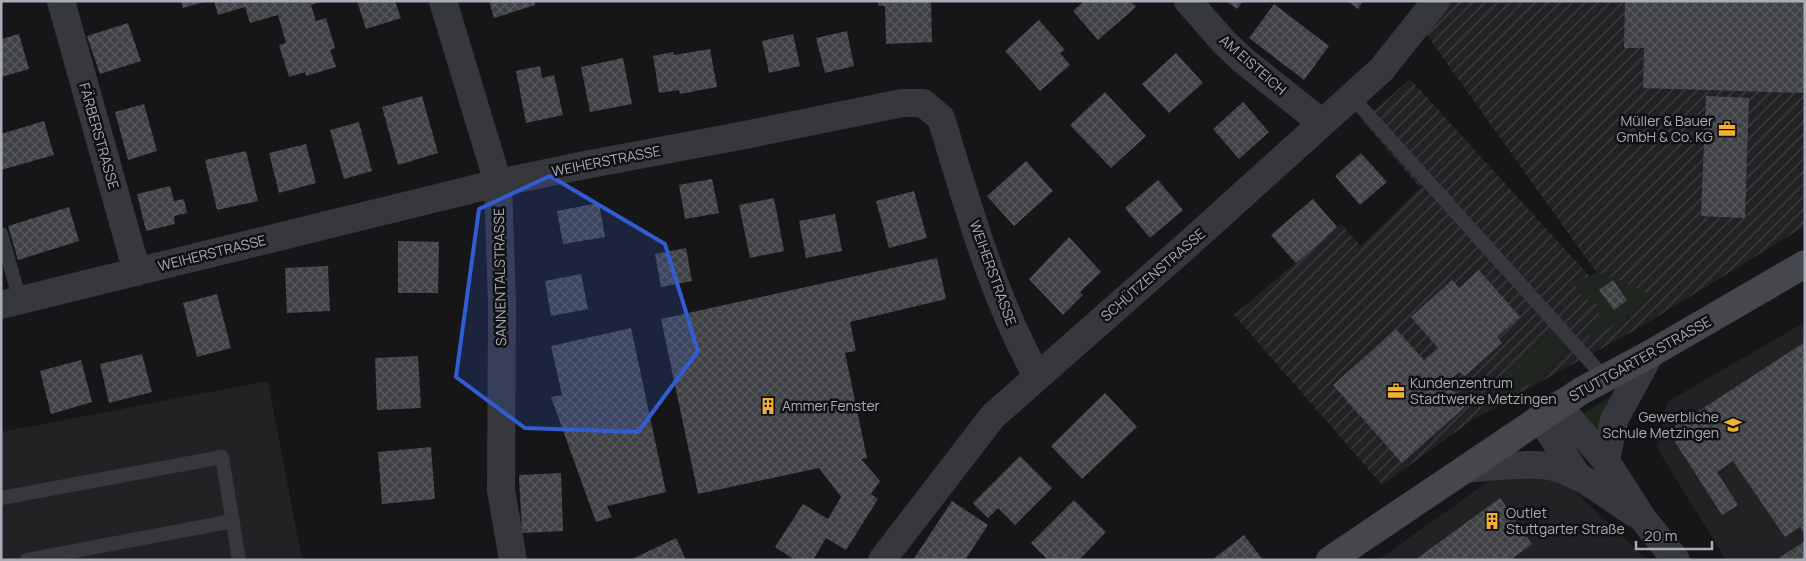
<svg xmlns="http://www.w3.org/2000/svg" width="1806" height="561" font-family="Manrope,sans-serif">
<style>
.built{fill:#222225}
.industrial{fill:url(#industrial-furrows)}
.green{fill:#1e261f}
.building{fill:url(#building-cross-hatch)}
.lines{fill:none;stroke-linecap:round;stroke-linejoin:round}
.lane{stroke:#37383d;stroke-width:14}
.street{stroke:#37383d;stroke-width:28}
.secondary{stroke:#45474d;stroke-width:28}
.marked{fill:#325cd3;fill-opacity:0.2;stroke:#325cd3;stroke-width:4;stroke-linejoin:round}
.labels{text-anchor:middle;stroke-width:5;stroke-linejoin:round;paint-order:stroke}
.street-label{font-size:14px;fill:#a8adb8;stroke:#111113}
.poi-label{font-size:14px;fill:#a8adb8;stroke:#111113;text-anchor:start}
</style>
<defs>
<pattern id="industrial-furrows" width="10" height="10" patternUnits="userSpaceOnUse" patternTransform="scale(1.25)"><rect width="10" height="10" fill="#222225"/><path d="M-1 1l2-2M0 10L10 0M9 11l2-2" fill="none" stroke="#3f3f43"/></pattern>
<pattern id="building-cross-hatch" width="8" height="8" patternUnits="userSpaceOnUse" patternTransform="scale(1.25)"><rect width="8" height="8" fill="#404145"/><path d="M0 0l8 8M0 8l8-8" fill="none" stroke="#595a5e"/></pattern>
</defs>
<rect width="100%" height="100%" fill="#161618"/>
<!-- built -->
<path class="built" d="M 1805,322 L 1805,560 L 1726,560 L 1657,448 L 1667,402 Z
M 268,381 L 302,560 L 1,560 L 1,432 Z
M 1500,473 L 1557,474 L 1647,560 L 1378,560 Z"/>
<!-- industrial -->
<path class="industrial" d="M 1436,1 L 1805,1 L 1805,226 L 1637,329 L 1475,418 L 1382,485 L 1234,315 L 1295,263 L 1271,235 L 1313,199 L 1337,227 L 1341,224 L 1361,246 L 1420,188 L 1363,121 L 1410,79 L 1633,324 L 1419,24 Z"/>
<!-- green -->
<path class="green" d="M 1597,273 L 1611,277 L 1613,280 L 1599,290 L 1613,309 L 1628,300 L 1614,282 L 1617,279 L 1646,293 L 1649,300 L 1597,336 L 1591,336 L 1583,331 L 1600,315 L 1598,312 L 1601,309 L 1594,301 L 1590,303 L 1573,283 Z
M 1553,330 L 1569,347 L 1543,374 L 1487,413 L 1475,401 Z
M 1611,396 L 1604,409 L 1598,437 L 1579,417 Z"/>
<!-- building -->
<path class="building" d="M 181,1 L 204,1 L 204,2 L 183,8 Z
M 214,1 L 323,1 L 311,5 L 316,21 L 326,18 L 335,48 L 330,50 L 336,67 L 306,76 L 305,72 L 289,77 L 279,45 L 286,43 L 278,15 L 250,23 L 245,7 L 218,15 Z
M 357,1 L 395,1 L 401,18 L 366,29 Z
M 489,1 L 534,1 L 535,5 L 494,18 Z
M 878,1 L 931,1 L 932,42 L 886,44 L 885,6 L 878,6 Z
M 1084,1 L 1130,1 L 1136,7 L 1098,40 L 1073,11 Z
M 1226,1 L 1243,1 L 1237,9 Z
M 1347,1 L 1363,1 L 1358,9 Z
M 1625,1 L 1805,1 L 1805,93 L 1643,88 L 1644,48 L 1624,48 Z
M 1274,4 L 1329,46 L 1304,80 L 1249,38 Z
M 1039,20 L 1065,50 L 1060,53 L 1070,65 L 1040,91 L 1005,51 Z
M 128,23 L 141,61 L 100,74 L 87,36 Z
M 847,31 L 854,66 L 825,73 L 816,38 Z
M 19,34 L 29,69 L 1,77 L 1,39 Z
M 793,34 L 800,66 L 769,73 L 762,41 Z
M 710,49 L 717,87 L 680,94 L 679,90 L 659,93 L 653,56 L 673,52 L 674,55 Z
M 1176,53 L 1203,83 L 1169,113 L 1142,84 Z
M 623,58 L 632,104 L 590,112 L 581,67 Z
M 540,66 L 542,78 L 554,75 L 563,115 L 526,123 L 516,71 Z
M 1105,92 L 1146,136 L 1111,168 L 1070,125 Z
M 422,96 L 438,153 L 398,165 L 382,107 Z
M 1706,96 L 1749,98 L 1745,218 L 1701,216 Z
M 1243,102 L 1269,132 L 1239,159 L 1213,129 Z
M 144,104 L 157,151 L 128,160 L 115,112 Z
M 44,121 L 54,155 L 1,170 L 1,134 Z
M 359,122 L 372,171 L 344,179 L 330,130 Z
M 306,144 L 316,183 L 279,193 L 269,153 Z
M 246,151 L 258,201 L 217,210 L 205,160 Z
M 1361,153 L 1387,182 L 1360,205 L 1335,176 Z
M 1026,161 L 1053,191 L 1014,226 L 987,196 Z
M 712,179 L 719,213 L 685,219 L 679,185 Z
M 1158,180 L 1183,210 L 1150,238 L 1125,208 Z
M 170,186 L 174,201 L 184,199 L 187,213 L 174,216 L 175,224 L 146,231 L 137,194 Z
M 914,191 L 927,238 L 889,248 L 876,201 Z
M 774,198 L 784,251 L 750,258 L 739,205 Z
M 1313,199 L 1337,227 L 1296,263 L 1271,235 Z
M 599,203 L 605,237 L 563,244 L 557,211 Z
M 69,207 L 79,241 L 18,260 L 8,226 Z
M 835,214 L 842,251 L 806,258 L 799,221 Z
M 1069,237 L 1101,272 L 1080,292 L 1083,295 L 1063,315 L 1029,279 Z
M 398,241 L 439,242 L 438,293 L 398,293 Z
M 686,248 L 692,281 L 661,287 L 655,254 Z
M 937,258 L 946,299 L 850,322 L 856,351 L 845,353 L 867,458 L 861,459 L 880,481 L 871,494 L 878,499 L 846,550 L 826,538 L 813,560 L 795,560 L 775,547 L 803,504 L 828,519 L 841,497 L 819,468 L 698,494 L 661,319 Z
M 328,266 L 330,311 L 287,313 L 285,268 Z
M 1479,270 L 1520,317 L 1497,337 L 1502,343 L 1465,376 L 1459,372 L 1447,383 L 1467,405 L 1402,463 L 1333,385 L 1396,329 L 1424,360 L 1438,348 L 1411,317 L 1452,280 L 1459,288 Z
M 581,274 L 588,309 L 551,316 L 545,281 Z
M 1613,280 L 1627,300 L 1614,310 L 1599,290 Z
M 217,294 L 231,348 L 197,357 L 183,303 Z
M 631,328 L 666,492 L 607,506 L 612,517 L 596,522 L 551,397 L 562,395 L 551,346 Z
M 1805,342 L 1805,534 L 1800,527 L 1785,537 L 1733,461 L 1717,472 L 1738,505 L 1722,515 L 1668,431 Z
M 142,354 L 152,392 L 109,403 L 100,364 Z
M 418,356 L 421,408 L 377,410 L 375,358 Z
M 81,360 L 92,402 L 51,414 L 40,371 Z
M 1105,393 L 1137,427 L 1082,479 L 1051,446 Z
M 431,447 L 435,499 L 382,504 L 378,452 Z
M 1020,456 L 1052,488 L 1015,525 L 998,508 L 988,518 L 973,503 Z
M 561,473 L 563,531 L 522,533 L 519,475 Z
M 1500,498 L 1532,544 L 1510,560 L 1415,560 Z
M 1074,500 L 1106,532 L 1079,560 L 1048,560 L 1031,543 Z
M 952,501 L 988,525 L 965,560 L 913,560 Z
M 1244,535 L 1263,560 L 1212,560 Z
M 676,538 L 686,560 L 630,560 Z
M 1805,541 L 1805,560 L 1776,560 Z"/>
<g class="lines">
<!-- lane -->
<path class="lane" d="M 1352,97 L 1604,377
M 1,234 L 20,300
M 1,498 L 222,457 L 239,560
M 27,560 L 233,521"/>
<!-- street -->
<path class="street" d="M 61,1 L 137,272
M 443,1 L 498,183 L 502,304 L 501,490 L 513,560
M 1188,1 L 1223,41 L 1244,61 L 1322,123
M 1,305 L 498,183 L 585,165 L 745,135 L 902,103 L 923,103 L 941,118 C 968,206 992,295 1037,376
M 1558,405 L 1606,461 L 1643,519 L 1676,560
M 1540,417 L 1578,477
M 1606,461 L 1614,420 L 1650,354
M 1466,469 C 1486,467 1537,462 1554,467 C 1583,475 1609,497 1634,513
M 882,560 L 993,416 L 1186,246 L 1381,70 L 1436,1"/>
<!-- secondary -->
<path class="secondary" d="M 1330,560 L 1581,391 L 1650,354 L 1805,264"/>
</g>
<!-- marked area -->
<path class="marked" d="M 550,176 L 665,244 L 698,351 L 638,432 L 525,428 L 456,377 L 479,209 Z"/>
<!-- icons -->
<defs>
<g id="office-bare" transform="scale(1.35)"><path d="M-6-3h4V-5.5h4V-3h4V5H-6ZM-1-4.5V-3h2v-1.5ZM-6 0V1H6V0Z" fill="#f2b134" stroke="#111113" stroke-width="2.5" paint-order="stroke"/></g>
<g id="building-bare" transform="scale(1.35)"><path d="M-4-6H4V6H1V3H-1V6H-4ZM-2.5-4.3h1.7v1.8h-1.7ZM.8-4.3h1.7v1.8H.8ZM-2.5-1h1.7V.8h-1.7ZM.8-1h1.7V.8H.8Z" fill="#f2b134" stroke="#111113" stroke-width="2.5" paint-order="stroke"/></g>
<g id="university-bare" transform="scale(1.35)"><path d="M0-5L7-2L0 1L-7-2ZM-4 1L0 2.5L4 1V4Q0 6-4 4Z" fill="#f2b134" stroke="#111113" stroke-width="2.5" paint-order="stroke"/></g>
</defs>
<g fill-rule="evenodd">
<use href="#office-bare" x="1727" y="129"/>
<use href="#office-bare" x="1396" y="391"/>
<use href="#building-bare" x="768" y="406"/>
<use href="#university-bare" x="1733" y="425"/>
<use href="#building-bare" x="1492" y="521"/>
</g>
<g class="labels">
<!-- street labels -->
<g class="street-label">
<text transform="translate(1253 65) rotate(41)" y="5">AM EISTEICH</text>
<text transform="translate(99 136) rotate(74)" y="5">FÄRBERSTRASSE</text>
<text transform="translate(606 161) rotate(-11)" y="5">WEIHERSTRASSE</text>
<text transform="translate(212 253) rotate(-14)" y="5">WEIHERSTRASSE</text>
<text transform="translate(993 273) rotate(70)" y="5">WEIHERSTRASSE</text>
<text transform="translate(1153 275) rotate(-41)" y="5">SCHÜTZENSTRASSE</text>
<text transform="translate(500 277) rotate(-91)" y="5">SANNENTALSTRASSE</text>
<text transform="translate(1640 359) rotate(-29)" y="5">STUTTGARTER STRASSE</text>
</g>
<!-- poi labels -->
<g class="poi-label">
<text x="1713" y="126" text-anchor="end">Müller &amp; Bauer<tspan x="1713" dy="16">GmbH &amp; Co. KG</tspan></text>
<text x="1410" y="388">Kundenzentrum<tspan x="1410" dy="16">Stadtwerke Metzingen</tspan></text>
<text x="782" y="411">Ammer Fenster</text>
<text x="1719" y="422" text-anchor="end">Gewerbliche<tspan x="1719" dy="16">Schule Metzingen</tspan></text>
<text x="1506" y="518">Outlet<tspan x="1506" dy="16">Stuttgarter Straße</tspan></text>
</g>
</g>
<!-- border -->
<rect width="1806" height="561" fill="none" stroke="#a8adb8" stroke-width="5"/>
<!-- scale -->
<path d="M1636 541v8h76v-8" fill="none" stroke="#a8adb8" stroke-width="2.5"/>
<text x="1644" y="541" font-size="15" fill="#a8adb8" stroke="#111113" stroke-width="4" paint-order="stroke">20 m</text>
</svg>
